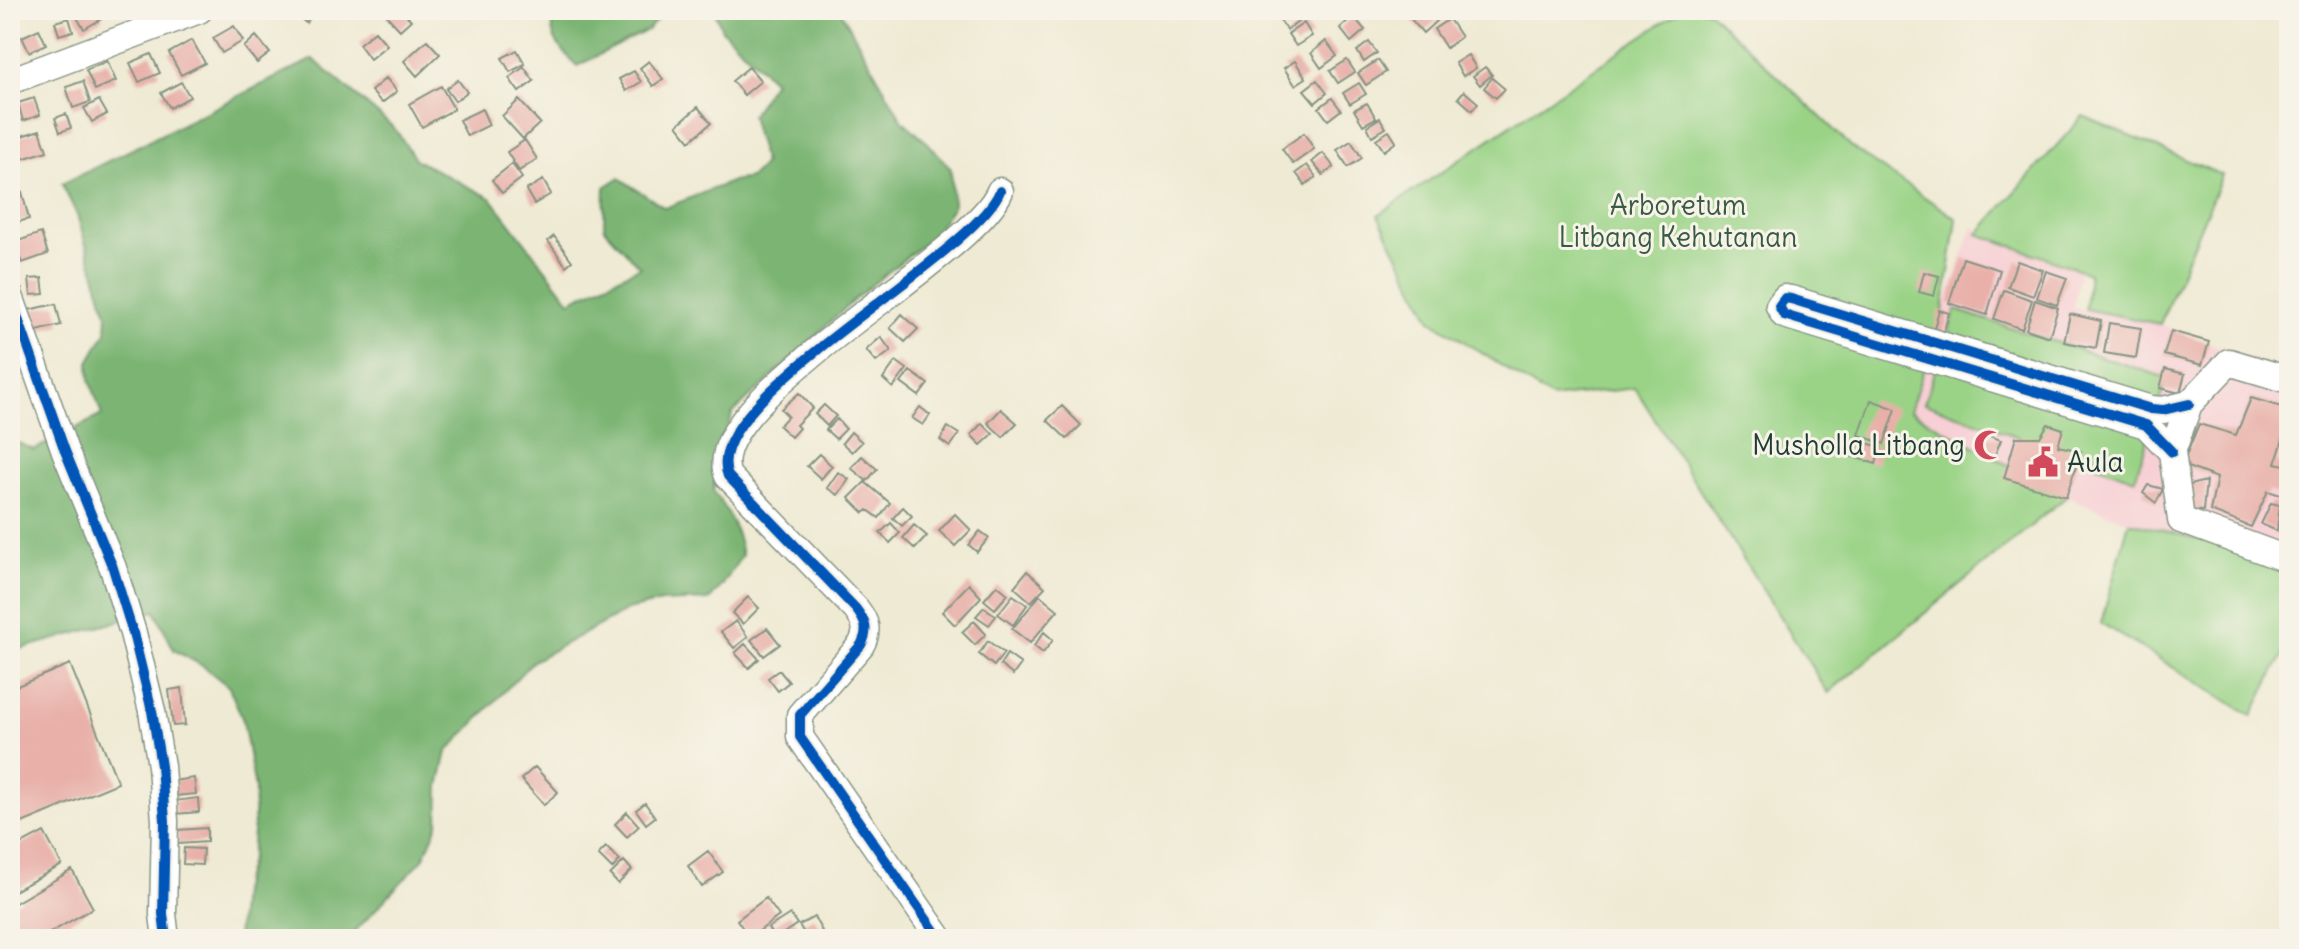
<svg xmlns="http://www.w3.org/2000/svg" width="2299" height="949" font-family="Delius,sans-serif">
<style>
.built{fill:#f7cfd4}
.green{fill:#9ad386;stroke:#5c885d;stroke-width:2}
.forest{fill:#7bb573;stroke:#4d7954;stroke-width:2}
.building{fill:#e8b0a9}
.lines{fill:none;stroke-linecap:round;stroke-linejoin:round}
.minor-casing{stroke:#879484;stroke-width:29}
.minor{stroke:#fff;stroke-width:26}
.cycleway-casing{stroke:#f7f3e8;stroke-width:15}
.cycleway{stroke:#0057b8;stroke-width:10}
.labels{text-anchor:middle;stroke-width:6;stroke-linejoin:round;paint-order:stroke}
.park-label{font-size:28px;fill:#385b44;stroke:#f7f3e8}
.poi-label{font-size:28px;fill:#1f3d34;stroke:#f7f3e8;text-anchor:end}
</style>
<rect width="100%" height="100%" fill="#f7f3e8"/>
<filter id="ink" filterUnits="userSpaceOnUse"><feTurbulence type="fractalNoise" baseFrequency=".0125" numOctaves="2"/><feDisplacementMap in="SourceGraphic" scale="16" xChannelSelector="R" yChannelSelector="G"/><feConvolveMatrix kernelMatrix="1 2 1 2 8 2 1 2 1" color-interpolation-filters="sRGB"/></filter>
<filter id="wash" filterUnits="userSpaceOnUse"><feTurbulence type="fractalNoise" baseFrequency=".006" numOctaves="4" result="noise"/><feDisplacementMap in="SourceGraphic" scale="32" xChannelSelector="R" yChannelSelector="G"/><feGaussianBlur stdDeviation="1.8" result="paint"/><feColorMatrix in="noise" values="0 0 0 0 0 0 0 0 0 0 0 0 0 0 0 0 0 1.4 0 .05"/><feComposite in="paint" operator="in"/></filter>
<g filter="url(#wash)">
<rect width="100%" height="100%" fill="#efead3"/>
<!-- built -->
<path class="built" d="M 1973,226 L 1986,238 L 2081,266 L 2073,307 L 2160,324 L 2289,374 L 2289,561 L 2129,522 L 2066,497 L 1910,412 L 1793,282 L 1943,311 Z"/>
<!-- green -->
<path class="green" d="M 1681,10 L 1708,10 L 1855,150 L 1957,219 L 1943,311 L 1910,411 L 2066,497 L 1828,693 L 1635,388 L 1551,398 L 1431,320 L 1378,215 Z
M 2083,116 L 2222,175 L 2160,324 L 2085,309 L 2089,273 L 1978,234 Z
M 1956,310 L 2167,378 L 2135,479 L 1924,403 Z
M 2129,522 L 2289,562 L 2289,642 L 2252,716 L 2101,623 Z"/>
<!-- forest -->
<path class="forest" d="M 556,10 L 665,10 L 648,30 L 577,66 C 561,49 544,35 556,10 Z
M 714,10 L 840,10 L 902,120 L 928,143 L 951,169 L 953,206 L 933,236 L 857,297 L 732,414 L 713,491 C 728,510 738,531 742,555 L 722,586 L 709,600 L 661,602 L 627,610 L 533,661 L 447,752 L 439,786 L 438,825 L 423,859 L 348,939 L 237,939 L 241,891 L 251,857 L 254,821 L 255,789 L 243,720 L 229,687 L 203,666 L 174,650 L 155,611 L 10,652 L 10,447 L 19,443 L 34,450 L 102,415 L 90,380 L 89,362 L 106,332 L 107,314 L 77,215 L 62,184 L 313,59 L 395,129 L 416,160 L 491,198 L 570,301 L 640,267 L 604,228 L 605,187 L 619,178 L 665,208 L 733,181 L 750,178 L 764,164 L 751,116 L 774,81 L 722,30 Z"/>
<g id="blocks">
<!-- building -->
<path class="building" d="M 99,10 L 103,18 L 84,29 L 73,11 Z
M 291,10 L 317,10 L 306,23 Z
M 394,10 L 401,10 L 411,20 L 400,30 L 387,16 Z
M 1295,10 L 1302,19 L 1287,30 L 1280,20 Z
M 1418,10 L 1439,10 L 1443,15 L 1423,33 L 1410,18 Z
M 1353,16 L 1365,30 L 1351,42 L 1340,28 Z
M 69,18 L 73,31 L 59,35 L 55,22 Z
M 1449,19 L 1461,37 L 1446,48 L 1434,29 Z
M 1304,23 L 1312,36 L 1296,46 L 1288,34 Z
M 234,26 L 243,41 L 222,53 L 213,38 Z
M 39,29 L 46,44 L 29,52 L 22,37 Z
M 375,31 L 387,45 L 370,59 L 359,44 Z
M 256,36 L 270,53 L 257,63 L 244,47 Z
M 192,40 L 205,63 L 181,75 L 169,53 Z
M 427,40 L 440,54 L 417,76 L 404,61 Z
M 1326,41 L 1337,56 L 1321,68 L 1311,53 Z
M 1369,42 L 1377,53 L 1364,62 L 1357,51 Z
M 517,50 L 525,64 L 510,72 L 502,58 Z
M 151,54 L 160,73 L 139,82 L 130,63 Z
M 1468,55 L 1476,68 L 1463,76 L 1455,63 Z
M 1347,60 L 1355,72 L 1338,83 L 1330,71 Z
M 1378,60 L 1386,72 L 1366,85 L 1358,73 Z
M 107,61 L 116,81 L 95,90 L 86,70 Z
M 649,61 L 663,79 L 653,86 L 640,68 Z
M 1295,61 L 1306,78 L 1295,85 L 1284,68 Z
M 524,67 L 534,81 L 519,92 L 509,78 Z
M 749,67 L 761,81 L 744,95 L 732,81 Z
M 1485,67 L 1492,75 L 1480,85 L 1473,76 Z
M 634,71 L 641,82 L 626,91 L 619,79 Z
M 386,78 L 397,91 L 382,103 L 371,91 Z
M 1492,78 L 1505,89 L 1496,98 L 1484,88 Z
M 458,80 L 467,92 L 455,101 L 446,89 Z
M 1317,80 L 1327,93 L 1315,103 L 1304,90 Z
M 83,81 L 90,102 L 73,108 L 66,87 Z
M 181,82 L 190,97 L 170,108 L 161,93 Z
M 1359,83 L 1366,94 L 1350,104 L 1343,93 Z
M 441,86 L 454,109 L 422,127 L 409,104 Z
M 1464,91 L 1478,103 L 1472,110 L 1458,98 Z
M 34,98 L 40,115 L 23,121 L 18,103 Z
M 1332,98 L 1341,110 L 1328,120 L 1319,108 Z
M 99,100 L 107,114 L 92,122 L 84,108 Z
M 519,100 L 540,123 L 523,139 L 502,116 Z
M 1367,103 L 1376,118 L 1363,125 L 1354,110 Z
M 698,107 L 711,123 L 690,141 L 677,125 Z
M 482,109 L 489,125 L 467,136 L 459,120 Z
M 66,114 L 71,128 L 60,132 L 55,118 Z
M 1380,118 L 1386,128 L 1372,136 L 1367,126 Z
M 40,130 L 47,151 L 19,160 L 12,139 Z
M 1389,131 L 1396,142 L 1384,151 L 1376,139 Z
M 1304,133 L 1314,149 L 1293,164 L 1282,149 Z
M 525,140 L 537,159 L 519,171 L 507,152 Z
M 1351,141 L 1362,158 L 1348,167 L 1337,150 Z
M 1323,153 L 1334,167 L 1323,175 L 1312,162 Z
M 512,164 L 522,178 L 502,193 L 492,180 Z
M 1307,165 L 1316,177 L 1305,185 L 1296,173 Z
M 543,180 L 551,194 L 534,204 L 526,190 Z
M 22,192 L 29,219 L 10,224 L 10,195 Z
M 41,233 L 48,254 L 22,263 L 15,242 Z
M 554,236 L 572,261 L 566,266 L 548,241 Z
M 1963,258 L 2000,270 L 1987,315 L 1949,303 Z
M 2017,261 L 2043,270 L 2033,296 L 2008,287 Z
M 2046,271 L 2067,278 L 2057,305 L 2037,298 Z
M 1924,272 L 1939,276 L 1934,296 L 1919,292 Z
M 42,278 L 44,294 L 31,295 L 29,279 Z
M 2004,290 L 2032,300 L 2022,329 L 1994,319 Z
M 2035,300 L 2058,308 L 2049,337 L 2026,329 Z
M 56,304 L 61,325 L 33,332 L 28,310 Z
M 1939,310 L 1949,313 L 1941,342 L 1931,339 Z
M 902,314 L 918,329 L 905,342 L 890,328 Z
M 2070,314 L 2101,321 L 2096,348 L 2064,342 Z
M 2109,323 L 2141,328 L 2136,358 L 2104,353 Z
M 2171,331 L 2209,342 L 2202,365 L 2164,355 Z
M 881,337 L 891,351 L 876,362 L 866,350 Z
M 896,361 L 907,369 L 893,388 L 883,379 Z
M 2165,369 L 2185,374 L 2180,393 L 2160,388 Z
M 910,371 L 928,384 L 919,396 L 901,383 Z
M 799,393 L 813,408 L 796,425 L 799,428 L 791,437 L 779,426 L 788,416 L 781,409 Z
M 2251,398 L 2289,409 L 2289,419 L 2276,463 L 2289,466 L 2289,493 L 2287,497 L 2268,491 L 2251,527 L 2210,511 L 2217,478 L 2182,465 L 2199,424 L 2236,435 Z
M 1871,400 L 1896,409 L 1884,444 L 1859,435 Z
M 824,405 L 836,416 L 827,426 L 815,414 Z
M 1062,406 L 1081,425 L 1067,439 L 1047,420 Z
M 920,407 L 930,415 L 923,425 L 912,418 Z
M 1001,409 L 1017,423 L 1003,437 L 988,423 Z
M 837,419 L 846,429 L 836,439 L 826,430 Z
M 982,423 L 993,434 L 981,445 L 971,435 Z
M 2048,424 L 2063,429 L 2058,446 L 2081,451 L 2066,497 L 2004,478 L 2016,437 L 2040,437 Z
M 948,427 L 959,434 L 950,447 L 940,440 Z
M 851,432 L 862,442 L 852,452 L 842,443 Z
M 1984,434 L 2001,440 L 1994,457 L 1978,449 Z
M 1851,439 L 1881,447 L 1876,464 L 1847,455 Z
M 819,454 L 832,466 L 821,479 L 807,466 Z
M 862,456 L 877,469 L 867,481 L 851,468 Z
M 838,472 L 849,479 L 838,495 L 827,488 Z
M 2206,481 L 2203,511 L 2187,510 L 2189,485 Z
M 865,482 L 890,503 L 879,518 L 868,510 L 864,513 L 849,498 Z
M 2148,485 L 2163,489 L 2156,503 L 2143,493 Z
M 2271,503 L 2280,505 L 2277,531 L 2261,524 Z
M 903,507 L 912,516 L 902,526 L 893,518 Z
M 955,514 L 971,530 L 955,546 L 939,531 Z
M 891,523 L 900,533 L 890,543 L 880,533 Z
M 914,525 L 927,536 L 915,549 L 903,538 Z
M 980,531 L 989,538 L 977,552 L 969,545 Z
M 1027,571 L 1045,587 L 1031,602 L 1014,587 Z
M 969,584 L 981,597 L 955,625 L 942,612 Z
M 997,585 L 1008,594 L 995,609 L 984,600 Z
M 1013,595 L 1027,605 L 1013,625 L 998,614 Z
M 1040,595 L 1058,610 L 1030,643 L 1012,629 Z
M 748,597 L 759,608 L 743,624 L 732,613 Z
M 984,607 L 996,616 L 989,625 L 976,616 Z
M 736,621 L 748,637 L 734,648 L 721,632 Z
M 974,621 L 986,634 L 975,645 L 962,632 Z
M 767,628 L 780,644 L 764,656 L 751,640 Z
M 1044,632 L 1053,640 L 1043,653 L 1034,646 Z
M 988,641 L 1004,653 L 994,666 L 979,654 Z
M 745,644 L 759,659 L 749,668 L 735,653 Z
M 1007,654 L 1021,664 L 1013,675 L 1000,665 Z
M 70,664 L 118,783 L 10,828 L 10,689 Z
M 779,670 L 789,682 L 778,691 L 768,678 Z
M 182,688 L 185,725 L 173,726 L 169,690 Z
M 535,767 L 558,792 L 544,805 L 521,779 Z
M 194,778 L 196,794 L 174,796 L 172,781 Z
M 198,798 L 199,812 L 175,814 L 174,801 Z
M 645,803 L 655,817 L 646,824 L 636,810 Z
M 627,812 L 639,826 L 627,837 L 615,824 Z
M 207,828 L 207,842 L 178,844 L 177,830 Z
M 44,832 L 62,865 L 10,893 L 10,850 Z
M 606,847 L 620,860 L 612,869 L 598,855 Z
M 184,848 L 203,849 L 202,865 L 183,864 Z
M 708,851 L 723,872 L 702,887 L 688,866 Z
M 624,861 L 632,870 L 618,884 L 610,875 Z
M 72,870 L 93,908 L 39,939 L 10,939 L 10,906 Z
M 766,898 L 779,916 L 750,938 L 737,920 Z
M 790,914 L 797,924 L 775,939 L 768,928 Z
M 814,917 L 822,931 L 808,939 L 799,925 Z"/>
</g>
</g>
<g filter="url(#ink)">
<use href="#blocks" fill-opacity="0" stroke="#879484" stroke-width="2"/>
<g class="lines">
<!-- minor casing -->
<g class="minor-casing">
<path id="minor" d="M 10,81 L 199,10
M 10,296 L 65,451 L 113,568 L 133,633 L 152,711 L 161,766 L 165,821 L 163,914 L 166,939
M 2289,380 L 2229,362 L 2189,404 L 2172,452 L 2181,520 L 2289,560
M 2172,452 L 2146,425 L 1784,315 L 1779,306 L 1785,298 L 1791,299 L 2151,409 L 2163,410 L 2189,404
M 940,939 L 800,737 L 800,715 L 861,645 C 869,630 866,622 856,609 L 728,476 C 696,401 973,258 1000,191"/>
</g>
<!-- minor -->
<use href="#minor" class="minor"/>
<!-- cycleway casing -->
<g class="cycleway-casing">
<path id="cycleway" d="M 10,296 L 65,451 L 113,568 L 133,633 L 152,711 L 161,766 L 165,821 L 163,914 L 166,939
M 2172,452 L 2146,425 L 1784,315 L 1779,306 L 1785,298 L 1791,299 L 2151,409 L 2163,410 L 2189,404
M 940,939 L 800,737 L 800,715 L 861,645 C 869,630 866,622 856,609 L 728,476 C 696,401 973,258 1000,191"/>
</g>
<!-- cycleway -->
<use href="#cycleway" class="cycleway"/>
</g>
</g>
<!-- icons -->
<defs>
<g id="mosque-bare" transform="scale(2.4)"><path d="M3.5-4.9A6 6 0 1 0 3.5 4.9A5 5 0 1 1 3.5-4.9Z" fill="#d1495b" stroke="#f7f3e8" stroke-width="2.5" paint-order="stroke"/></g>
<g id="civic-bare" transform="scale(2.4)"><path d="M-.6-6.5H3V-4.5H.6V-3L4-1V1h2V6H-6V1h2V-1L-.6-3ZM-1.2 2.5V6h2.4V2.5Z" fill="#d1495b" stroke="#f7f3e8" stroke-width="2.5" paint-order="stroke"/></g>
</defs>
<g fill-rule="evenodd">
<use href="#mosque-bare" x="1989" y="445"/>
<use href="#civic-bare" x="2043" y="462"/>
</g>
<g class="labels">
<!-- park labels -->
<g class="park-label">
<text x="1678" y="215">Arboretum<tspan x="1678" dy="32">Litbang Kehutanan</tspan></text>
</g>
<!-- poi labels -->
<g class="poi-label">
<text x="1965" y="455">Musholla Litbang</text>
<text x="2067" y="472" text-anchor="start">Aula</text>
</g>
</g>
<!-- margin -->
<rect width="2299" height="949" fill="none" stroke="#f7f3e8" stroke-width="40"/>
</svg>
